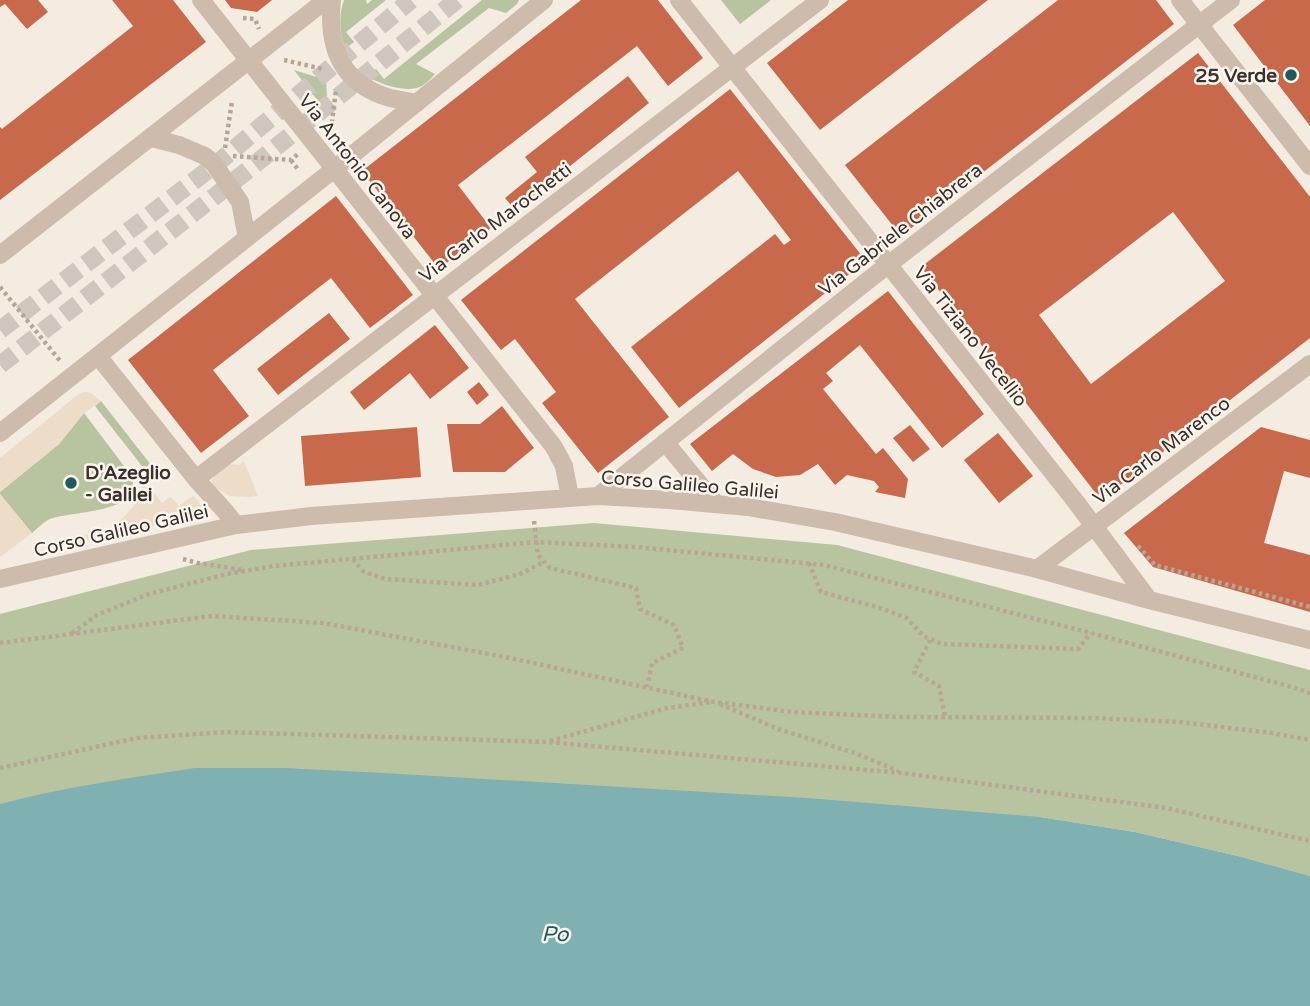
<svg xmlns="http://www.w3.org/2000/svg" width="1310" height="1006" font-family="'Varela Round',sans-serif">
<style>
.green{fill:#b8c4a0}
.plaza{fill:#ecdcc8}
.water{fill:#7fb0b2}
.building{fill:#c8694b;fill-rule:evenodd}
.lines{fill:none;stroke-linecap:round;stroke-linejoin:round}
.major-tunnel{stroke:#cfc6bd;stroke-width:18;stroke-dasharray:18 9;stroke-linecap:butt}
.path{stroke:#b9a596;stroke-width:4.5;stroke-dasharray:3.5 3.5;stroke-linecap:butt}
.minor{stroke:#cdbbac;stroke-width:18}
.poi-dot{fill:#1f5a5e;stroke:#fbf5ee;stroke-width:2.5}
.labels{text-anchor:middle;stroke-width:5;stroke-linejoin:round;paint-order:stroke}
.poi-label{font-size:19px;font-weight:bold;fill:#3b302b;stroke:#fbf5ee;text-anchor:end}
.street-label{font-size:19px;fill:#3b302b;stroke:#fbf5ee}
.water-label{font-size:21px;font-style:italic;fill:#1f5a5e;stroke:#fbf5ee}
</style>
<rect width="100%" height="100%" fill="#f4ebe1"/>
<!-- green -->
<path class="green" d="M 344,0 L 366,0 L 367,4 L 372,0 L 386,0 L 346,32 L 354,42 L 345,49 C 340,33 338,16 344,0 Z
M 482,0 L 519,0 L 517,4 L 506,13 L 489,8 L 416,64 L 435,74 C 431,78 427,83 422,86 C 406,94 381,84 366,76 L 376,69 L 384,79 Z
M 721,0 L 771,0 L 740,24 Z
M 294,70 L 326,80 L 328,114 Z
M 101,401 L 155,470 L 149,475 L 95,406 Z
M 84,413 L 130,474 C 150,513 70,511 50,519 C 43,522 37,529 32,533 L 0,494 L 0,492 L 59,444 Z
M 594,523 L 837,545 L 1310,670 L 1310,876 L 1242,857 L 1135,832 L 1040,817 L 0,805 L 0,614 L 251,550 Z"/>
<!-- plaza -->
<path class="plaza" d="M 85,392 L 91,393 L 101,401 L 84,413 L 59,444 L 0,492 L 0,458 L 80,393 Z
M 244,461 L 258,496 L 247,497 L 230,496 L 216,488 L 212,484 L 212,480 L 215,475 L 228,464 L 239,465 Z
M 142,478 L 162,503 L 171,497 L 179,506 L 193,496 L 209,514 L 49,549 L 47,547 L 47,544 L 97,532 L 115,526 L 132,508 L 141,497 Z
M 0,494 L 32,533 L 0,557 Z"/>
<!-- water -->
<path class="water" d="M 195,768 L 284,768 L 383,773 L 807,798 L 1040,817 L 1135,832 L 1242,857 L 1310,876 L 1310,1006 L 0,1006 L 0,804 C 64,787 130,778 195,768 Z"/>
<!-- building -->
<path class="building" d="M 0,0 L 38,0 L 48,12 L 27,29 L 5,4 L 0,7 Z
M 112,0 L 173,0 L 206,42 L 0,200 L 0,127 L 2,129 L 133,26 Z
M 225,0 L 272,0 L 257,12 L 231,8 Z
M 581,0 L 658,0 L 703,58 L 668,86 L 637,46 L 458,185 L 491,228 L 439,269 L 362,171 Z
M 848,0 L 988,0 L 820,130 L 767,63 Z
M 1058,0 L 1156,0 L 1174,24 L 901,236 L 845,165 Z
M 1265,0 L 1310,0 L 1310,126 L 1233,25 Z
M 1198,53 L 1310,197 L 1310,338 L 1101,500 L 921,267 ZM 1173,212 L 1225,281 L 1091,384 L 1039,315 Z
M 628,76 L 649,103 L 515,210 L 505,198 L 537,172 L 525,157 Z
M 730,89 L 866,261 L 679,408 L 631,347 L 775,234 L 784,245 L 791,240 L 738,171 L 575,299 L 669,417 L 598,473 L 542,403 L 556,392 L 515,339 L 501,350 L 461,300 Z
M 336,196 L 413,295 L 370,328 L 331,278 L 213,370 L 249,416 L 201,453 L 128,360 Z
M 888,291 L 984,414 L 942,448 L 860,345 L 826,373 L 833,381 L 823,389 L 876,454 L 883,448 L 908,479 L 905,498 L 875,492 L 879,487 L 874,481 L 847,475 L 835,485 L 818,464 L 800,475 L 776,477 L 753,469 L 733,454 L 712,471 L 690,444 Z
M 329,313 L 350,339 L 278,395 L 257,369 Z
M 435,325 L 469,368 L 430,399 L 410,373 L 364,410 L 350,392 Z
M 479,382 L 489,395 L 477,405 L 467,392 Z
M 502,406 L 534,448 L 505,472 L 453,472 L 447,424 L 480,424 Z
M 910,425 L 930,449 L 913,462 L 893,438 Z
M 417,427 L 421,477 L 305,486 L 301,436 Z
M 1261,427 L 1310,440 L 1310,478 L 1284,471 L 1264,543 L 1310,555 L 1310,612 L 1153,567 L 1124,533 Z
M 998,433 L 1033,476 L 999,503 L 964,460 Z"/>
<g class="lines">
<!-- major-tunnel -->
<path class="major-tunnel" d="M 0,330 L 221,160 L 411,0
M 0,365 L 233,182 L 457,0"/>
<!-- path -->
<path class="path" d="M 243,18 L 255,19 L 259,29
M 284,60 L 323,69
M 331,130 L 336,90
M 225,148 L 232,101
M 233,156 L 291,160 L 298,154
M 291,160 L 299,171
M 0,287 L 61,362
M 534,521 L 538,555 L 550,568 L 636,588 L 640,609 L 674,625 L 683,648 L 652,663 L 647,687
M 1138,546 L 1155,565 L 1310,607
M 183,559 L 198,563 L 243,570
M 353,559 L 363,571 L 385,579 L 478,585 L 520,574 L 544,562
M 809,563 L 821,592 L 880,608 L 907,618 L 923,636 L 942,644 L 1078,649 L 1091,633
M 72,633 L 97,615 L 149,594 L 227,574 L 274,566 L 536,542 L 636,547 L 824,565 L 1091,633 L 1288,686 L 1310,693
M 930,640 L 914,672 L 939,686 L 945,717
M 0,643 L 212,616 L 323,623 L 505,657 L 714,702 L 793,712 L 900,717 L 1096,718 L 1180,722 L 1272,733 L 1310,740
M 720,704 L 778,729 L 855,753 L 898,771
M 550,741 L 667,708 L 712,702
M 0,768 L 137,738 L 227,732 L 547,742 L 902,773 L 1166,808 L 1310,841"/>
<!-- minor -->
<path class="minor" d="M 201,0 L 554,447 L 564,466 L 570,497
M 332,0 C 327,47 340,83 390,98 C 398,100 408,101 417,103
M 679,0 L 1076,502 L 1149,600
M 1180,0 L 1310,166
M 151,138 L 179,145 L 205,156 L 214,164 L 240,202 L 247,238
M 0,255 L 326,0
M 98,356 L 196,479 L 225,511 L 236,525
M 0,433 L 352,155 L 544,0
M 665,442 L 716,504
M 196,479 L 820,0
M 598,496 L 871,278 L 1231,0
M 1037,569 L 1310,364
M 0,579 L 236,525 L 311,516 L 598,496 L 670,500 L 748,507 L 835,522 L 1037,569 L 1149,600 L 1310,640"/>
</g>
<!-- markers -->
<g class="poi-dot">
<circle cx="1291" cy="75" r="7"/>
<circle cx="71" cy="483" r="7"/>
</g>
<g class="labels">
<!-- poi labels -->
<g class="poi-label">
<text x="1277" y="82">25 Verde</text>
<text x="85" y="479" text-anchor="start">D'Azeglio<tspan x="85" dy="22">- Galilei</tspan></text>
</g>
<!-- street labels -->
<g class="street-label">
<text transform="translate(358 166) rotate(52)" y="7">Via Antonio Canova</text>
<text transform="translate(495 222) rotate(-37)" y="7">Via Carlo Marochetti</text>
<text transform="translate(900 229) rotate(-38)" y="7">Via Gabriele Chiabrera</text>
<text transform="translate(971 336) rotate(52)" y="7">Via Tiziano Vecellio</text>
<text transform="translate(1161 450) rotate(-37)" y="7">Via Carlo Marenco</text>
<text transform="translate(690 484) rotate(5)" y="7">Corso Galileo Galilei</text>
<text transform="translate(121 530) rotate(-13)" y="7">Corso Galileo Galilei</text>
</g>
<!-- water labels -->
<g class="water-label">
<text transform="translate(555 934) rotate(1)" y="7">Po</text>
</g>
</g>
</svg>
